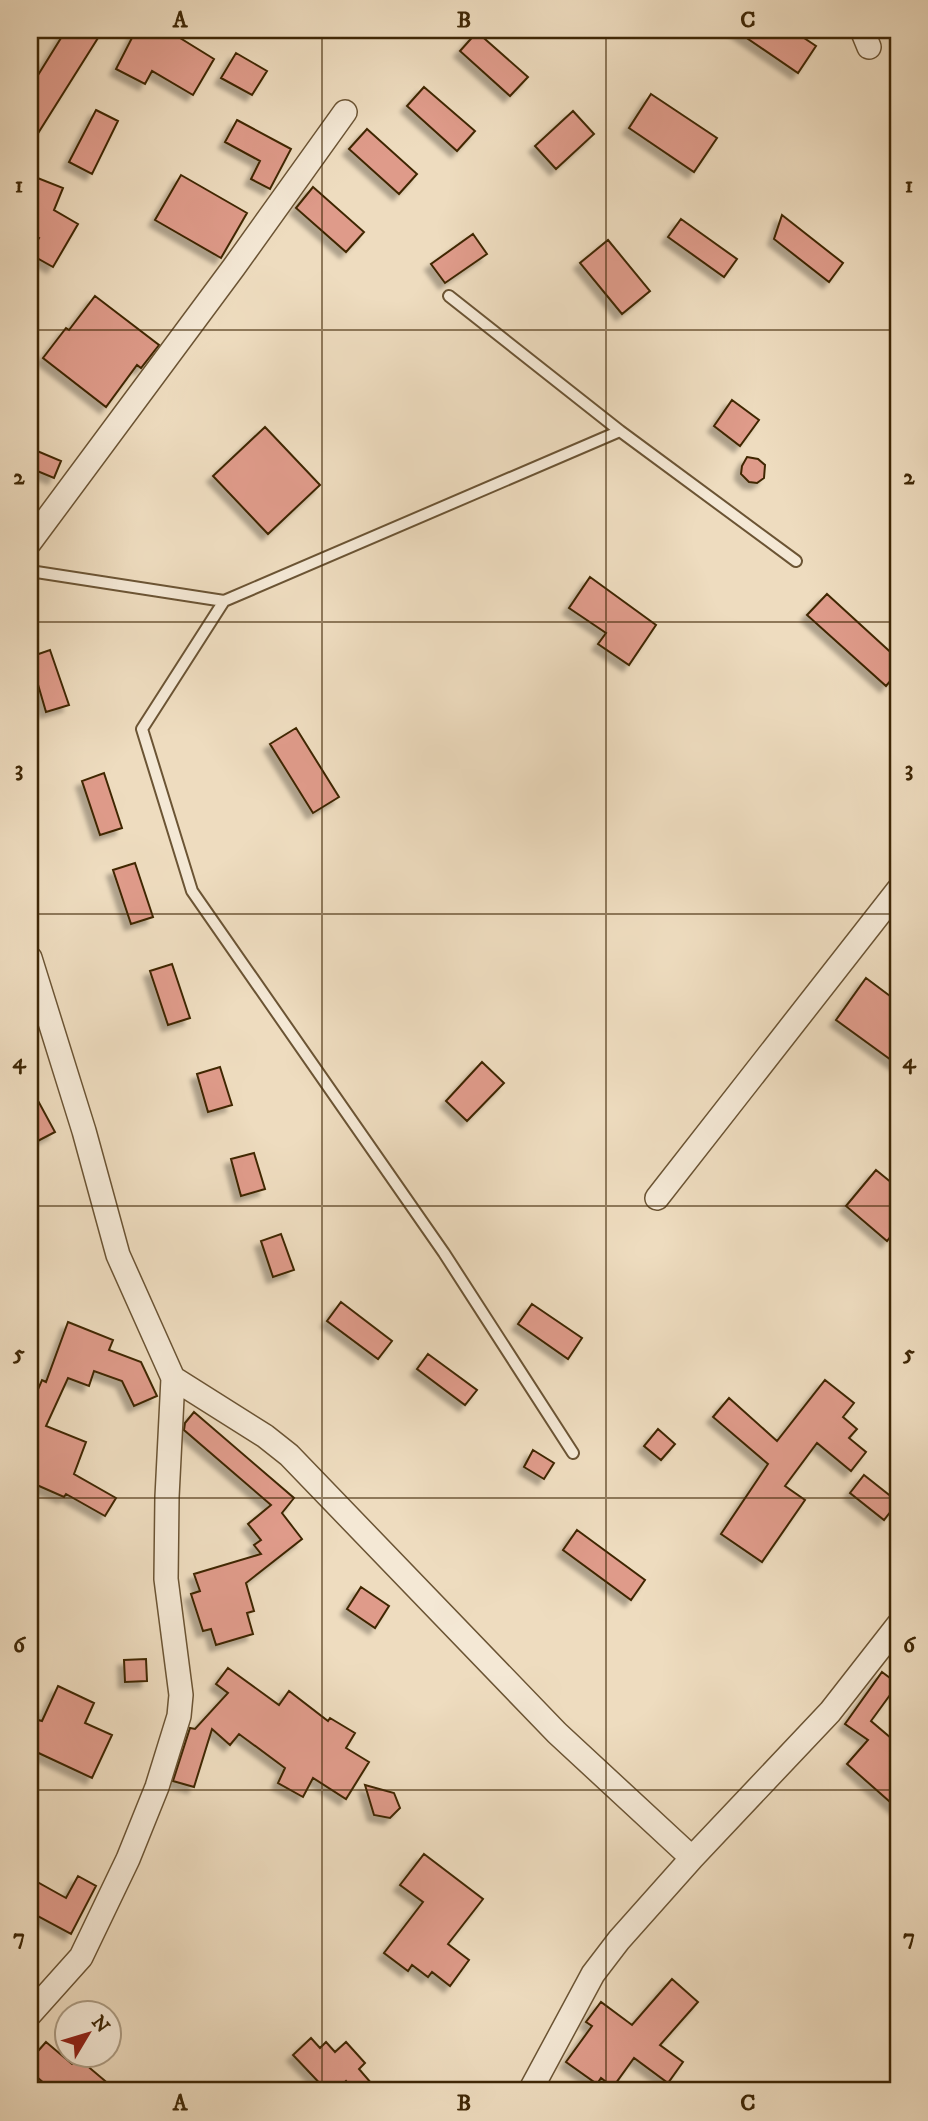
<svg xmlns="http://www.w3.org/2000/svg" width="928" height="2121" font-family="'IM FELL DW Pica',serif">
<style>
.building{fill:#df9b8a;stroke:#3f2706;stroke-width:2;filter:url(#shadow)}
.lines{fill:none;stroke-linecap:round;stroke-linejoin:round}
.service-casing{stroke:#6b5434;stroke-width:14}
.minor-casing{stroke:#6b5434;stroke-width:26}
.service{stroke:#f4e8d5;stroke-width:10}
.minor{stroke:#f4e8d5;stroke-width:23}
.grid{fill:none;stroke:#3f2706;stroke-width:2;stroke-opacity:0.55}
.neatline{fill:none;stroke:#3f2706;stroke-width:2.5}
.grid-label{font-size:23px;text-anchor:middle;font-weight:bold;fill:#3f2706}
</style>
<defs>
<filter id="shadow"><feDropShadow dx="-6" dy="6" stdDeviation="2" flood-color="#0004"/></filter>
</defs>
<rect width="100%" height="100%" fill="#eedcbf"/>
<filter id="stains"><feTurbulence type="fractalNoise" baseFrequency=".00286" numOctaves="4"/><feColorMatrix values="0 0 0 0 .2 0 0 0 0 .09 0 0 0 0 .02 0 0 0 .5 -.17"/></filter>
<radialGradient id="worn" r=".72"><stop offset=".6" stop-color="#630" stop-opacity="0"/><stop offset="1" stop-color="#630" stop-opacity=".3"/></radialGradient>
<!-- building -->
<path class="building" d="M 66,30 L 103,30 L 30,146 L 30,88 Z
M 136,30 L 167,30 L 214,59 L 193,95 L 152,71 L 145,84 L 116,69 Z
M 735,30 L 792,30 L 816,46 L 798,73 Z
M 477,32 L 528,77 L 510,96 L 460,51 Z
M 236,53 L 267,71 L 252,95 L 221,78 Z
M 424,87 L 475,131 L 457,151 L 407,106 Z
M 651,94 L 717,138 L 694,172 L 629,128 Z
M 96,110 L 118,121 L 92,174 L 69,162 Z
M 573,111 L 594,134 L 556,169 L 535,146 Z
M 237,120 L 291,149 L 270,189 L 251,179 L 260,161 L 225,142 Z
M 367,129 L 417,174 L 399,194 L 349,149 Z
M 30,175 L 63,188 L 54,210 L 78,224 L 53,267 L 30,254 L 39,238 L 30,234 Z
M 181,175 L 247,213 L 221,258 L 155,220 Z
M 313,187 L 364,232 L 346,252 L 296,208 Z
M 782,215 L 843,263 L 829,282 L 774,239 Z
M 681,219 L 737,259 L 724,277 L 668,237 Z
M 473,234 L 487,254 L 445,283 L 431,264 Z
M 608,240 L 650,291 L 622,314 L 580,263 Z
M 95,296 L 159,345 L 141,368 L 137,365 L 106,407 L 43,358 L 66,328 L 69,330 Z
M 732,400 L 759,420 L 740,446 L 714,426 Z
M 265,427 L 320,485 L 268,534 L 213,476 Z
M 30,448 L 61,461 L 54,478 L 30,468 Z
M 747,457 L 758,459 L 765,465 L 764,478 L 757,483 L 749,482 L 741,474 L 742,466 Z
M 590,577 L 656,625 L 629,665 L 598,644 L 606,633 L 569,608 Z
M 827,594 L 898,659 L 898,672 L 886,686 L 807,615 Z
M 50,650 L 69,705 L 46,712 L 30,657 Z
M 296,728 L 339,797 L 313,813 L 270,744 Z
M 104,773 L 122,828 L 100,835 L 82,781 Z
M 135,863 L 153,917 L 131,924 L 113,870 Z
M 172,964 L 190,1018 L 168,1025 L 150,971 Z
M 866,978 L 898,1002 L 898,1065 L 836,1020 Z
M 482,1062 L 504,1083 L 467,1121 L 446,1101 Z
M 220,1067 L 232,1105 L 208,1112 L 197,1074 Z
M 30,1086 L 55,1132 L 30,1145 Z
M 254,1153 L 265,1189 L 241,1196 L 231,1159 Z
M 876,1170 L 898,1188 L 898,1227 L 887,1241 L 846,1206 Z
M 281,1234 L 294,1270 L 273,1277 L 261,1241 Z
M 341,1302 L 392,1341 L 378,1359 L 327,1321 Z
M 532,1304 L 582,1338 L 568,1359 L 518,1324 Z
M 68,1322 L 113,1340 L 109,1350 L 141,1362 L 157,1396 L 134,1406 L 122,1381 L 94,1371 L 89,1386 L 68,1378 L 46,1426 L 86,1442 L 74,1474 L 116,1498 L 105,1516 L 66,1494 L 64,1497 L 30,1482 L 30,1408 L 42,1380 L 46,1382 Z
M 428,1354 L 477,1390 L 465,1405 L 417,1369 Z
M 825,1380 L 854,1403 L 843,1417 L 857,1429 L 849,1438 L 866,1452 L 851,1471 L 817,1443 L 785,1486 L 805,1500 L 762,1562 L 721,1534 L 768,1464 L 713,1417 L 729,1398 L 777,1441 Z
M 194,1412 L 294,1498 L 282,1513 L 302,1539 L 246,1583 L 254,1611 L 247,1613 L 253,1634 L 216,1645 L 211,1629 L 203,1631 L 191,1594 L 200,1591 L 194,1574 L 261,1554 L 254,1545 L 261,1540 L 248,1524 L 271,1505 L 184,1430 L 185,1423 Z
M 658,1429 L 675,1444 L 661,1460 L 644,1446 Z
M 533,1450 L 554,1463 L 544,1479 L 524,1467 Z
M 864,1475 L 898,1502 L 884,1520 L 850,1493 Z
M 577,1530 L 645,1580 L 631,1600 L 563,1550 Z
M 361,1587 L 389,1606 L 375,1628 L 347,1609 Z
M 146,1659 L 147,1681 L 125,1682 L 124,1660 Z
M 228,1668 L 279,1705 L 289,1691 L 328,1721 L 330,1718 L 355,1733 L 346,1748 L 369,1762 L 346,1799 L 313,1778 L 303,1797 L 278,1783 L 285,1768 L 239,1734 L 230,1745 L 212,1729 L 194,1787 L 173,1781 L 190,1728 L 195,1729 L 228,1693 L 216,1684 Z
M 882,1672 L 898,1684 L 871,1721 L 898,1744 L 898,1809 L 847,1764 L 868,1740 L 845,1724 Z
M 58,1686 L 94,1703 L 85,1723 L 112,1735 L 92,1778 L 30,1749 L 30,1739 L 38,1720 L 42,1721 Z
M 365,1785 L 394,1793 L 400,1808 L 390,1818 L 374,1815 Z
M 424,1854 L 483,1899 L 448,1944 L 469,1960 L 450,1986 L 432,1972 L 428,1977 L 412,1965 L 408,1971 L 384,1953 L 423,1902 L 400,1885 Z
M 78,1876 L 96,1886 L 71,1934 L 30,1912 L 30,1878 L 66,1898 Z
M 672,1979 L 698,2002 L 660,2045 L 683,2062 L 668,2083 L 634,2058 L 613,2087 L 601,2078 L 597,2084 L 566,2062 L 592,2026 L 586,2022 L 601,2002 L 632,2025 Z
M 311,2038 L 320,2048 L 326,2042 L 335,2052 L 346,2042 L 365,2063 L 359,2069 L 378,2091 L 354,2091 L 346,2081 L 335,2091 L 327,2091 L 293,2055 Z
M 46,2042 L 72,2064 L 78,2058 L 117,2091 L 53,2091 L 30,2071 L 30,2060 Z"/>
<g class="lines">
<!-- service casing -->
<g class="service-casing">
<path id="service" d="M 449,296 L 620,431
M 30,571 L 224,601 L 620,431 L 796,561
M 224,601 L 142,729 L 192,891 L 444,1253 L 573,1453"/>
</g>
<!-- minor casing -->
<g class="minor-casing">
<path id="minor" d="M 862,30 L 869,47
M 30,542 L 234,267 L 345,112
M 30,958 L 84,1131 L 118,1255 L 173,1378 L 265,1436 L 289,1455 L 557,1733 L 692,1858 L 830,1712 L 898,1625
M 657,1198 L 898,890
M 30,2014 L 81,1957 L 128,1859 L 157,1787 L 179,1716 L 181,1695 L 166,1579 L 167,1497 L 173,1378
M 530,2091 L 593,1974 L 619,1940 L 692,1858"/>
</g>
<!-- service -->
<use href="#service" class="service"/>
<!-- minor -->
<use href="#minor" class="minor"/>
</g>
<!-- grid -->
<path class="grid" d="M 322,30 L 322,2091M 606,30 L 606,2091M 30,330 L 898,330M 30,622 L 898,622M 30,914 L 898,914M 30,1206 L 898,1206M 30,1498 L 898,1498M 30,1790 L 898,1790"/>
<!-- margin -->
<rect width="928" height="2121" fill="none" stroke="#eedcbf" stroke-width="77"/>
<!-- north arrow -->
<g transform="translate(88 2034) rotate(52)"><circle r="33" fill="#f4e8d5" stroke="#ac9b82" stroke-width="2"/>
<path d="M0-5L12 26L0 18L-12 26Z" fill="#8f2418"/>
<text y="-10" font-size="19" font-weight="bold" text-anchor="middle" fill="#3f2706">N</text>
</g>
<rect x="38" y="38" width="852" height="2044" class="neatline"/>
<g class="grid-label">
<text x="180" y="27">A</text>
<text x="464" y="27">B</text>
<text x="748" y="27">C</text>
<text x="19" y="192">1</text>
<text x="909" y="192">1</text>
<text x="19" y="484">2</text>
<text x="909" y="484">2</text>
<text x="19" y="776">3</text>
<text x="909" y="776">3</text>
<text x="19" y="1068">4</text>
<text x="909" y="1068">4</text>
<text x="19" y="1360">5</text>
<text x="909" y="1360">5</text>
<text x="19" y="1652">6</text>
<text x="909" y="1652">6</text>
<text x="19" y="1944">7</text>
<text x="909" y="1944">7</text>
<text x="180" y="2110">A</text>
<text x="464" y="2110">B</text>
<text x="748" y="2110">C</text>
</g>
<rect width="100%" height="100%" filter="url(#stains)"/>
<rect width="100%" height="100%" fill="url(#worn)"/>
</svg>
